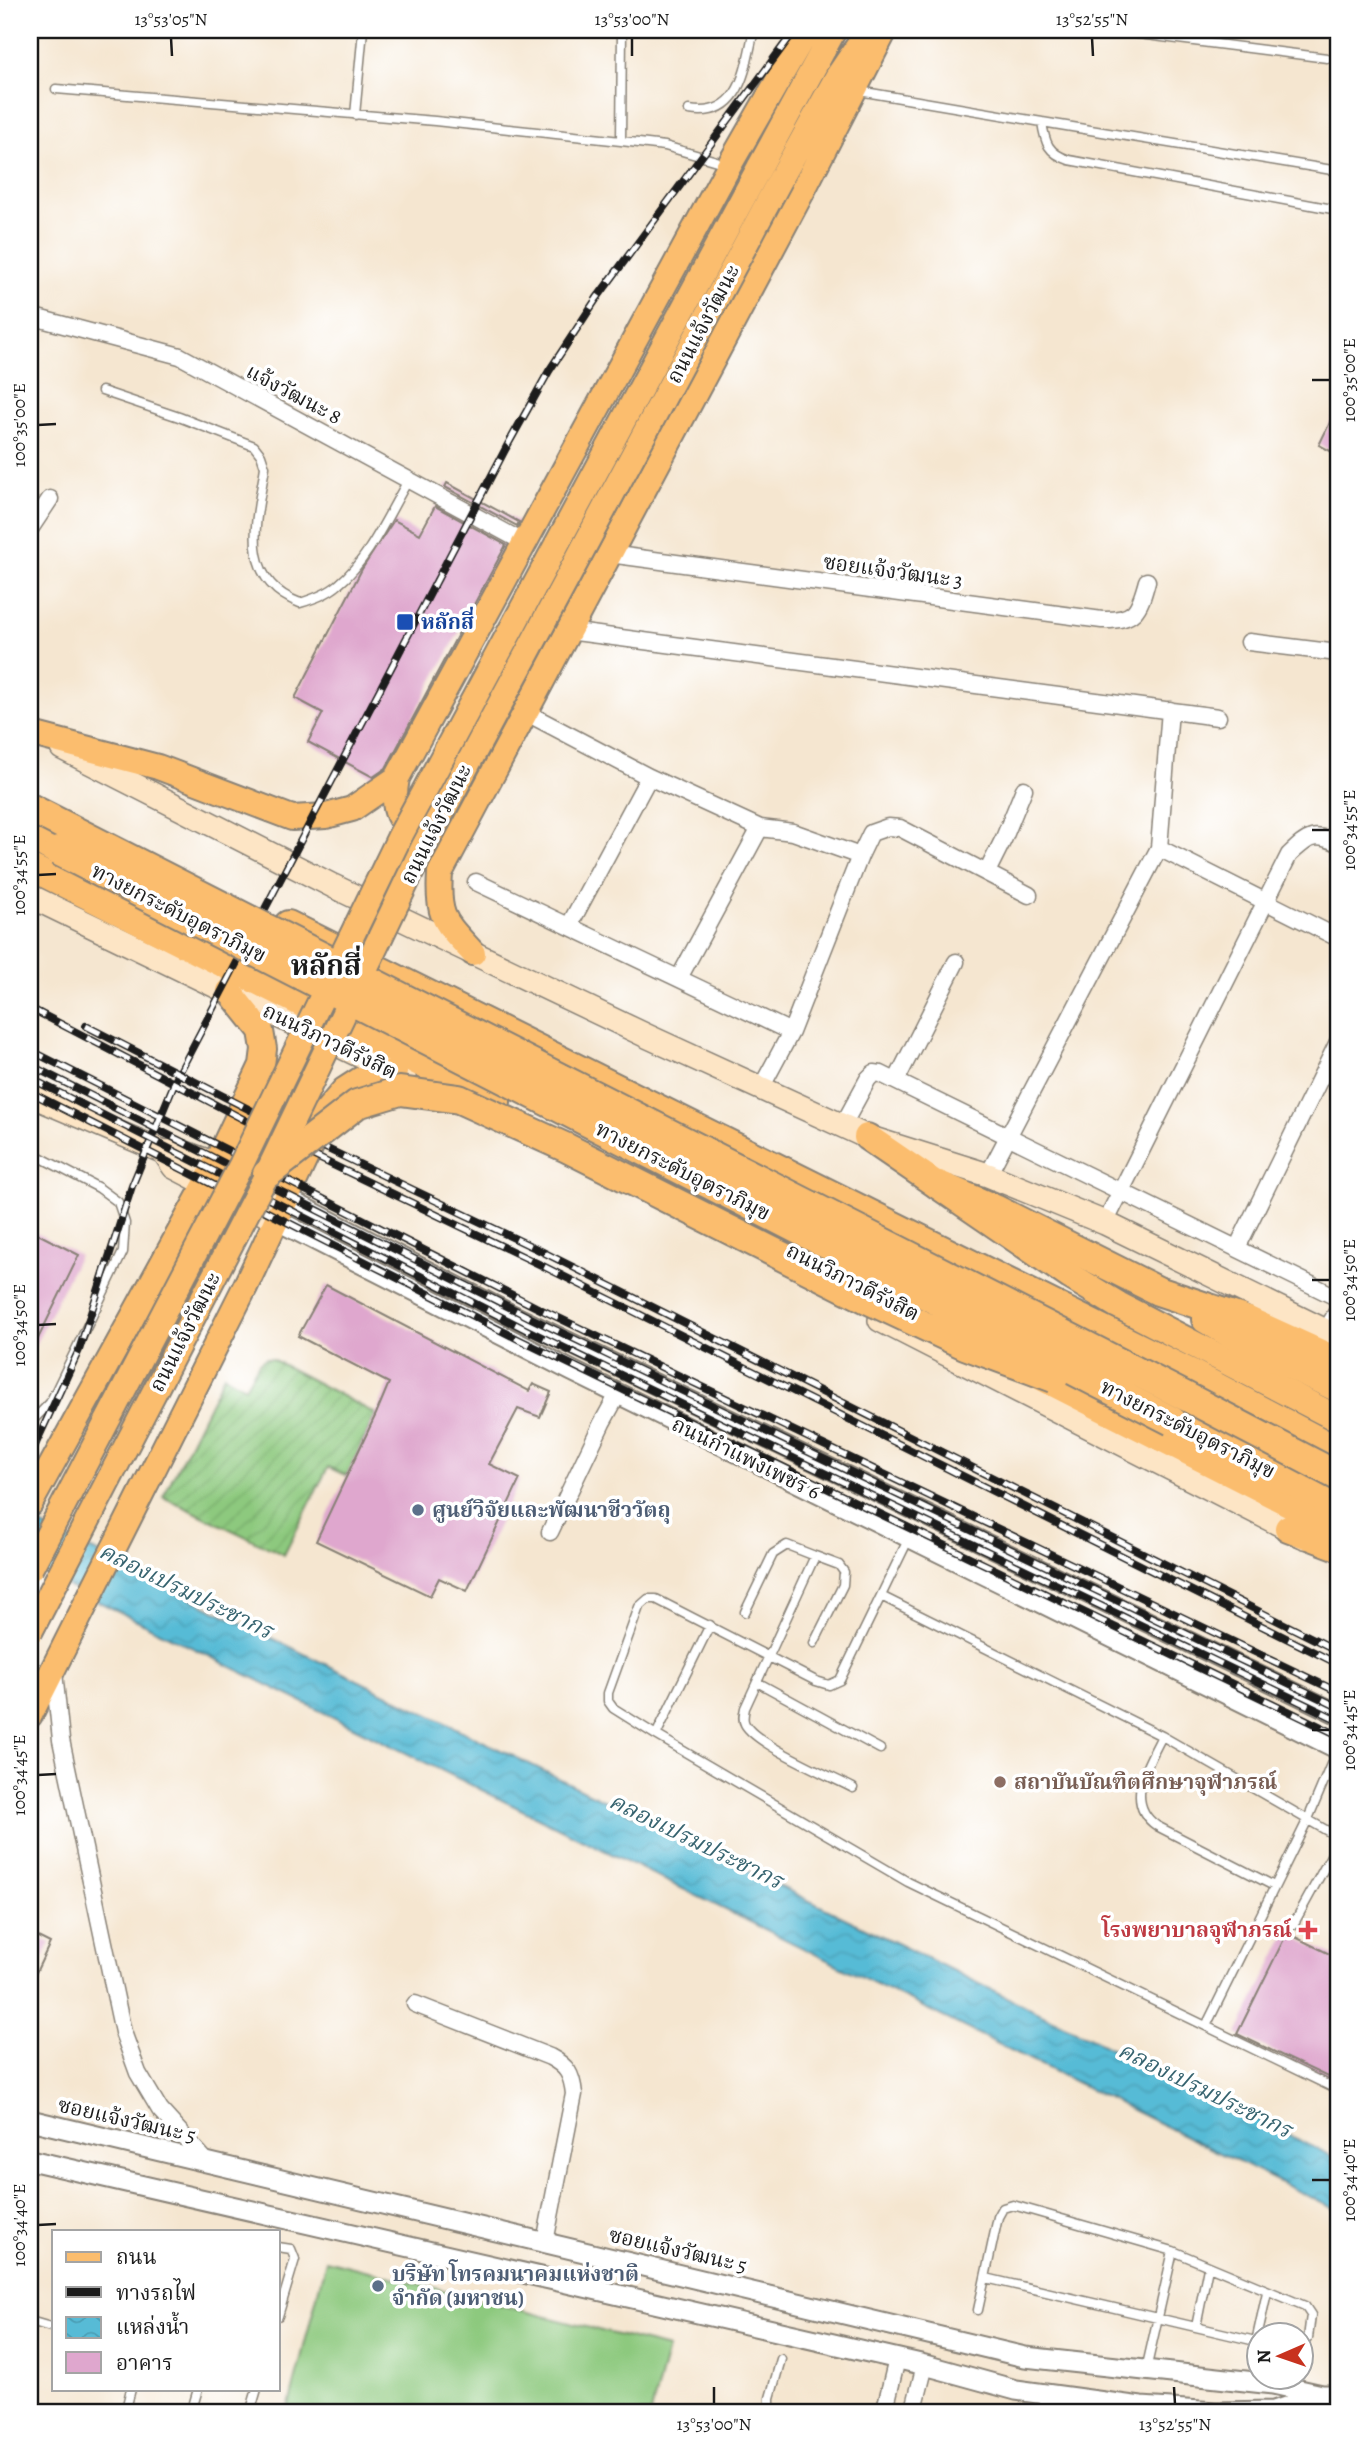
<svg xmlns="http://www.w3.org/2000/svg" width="1368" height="2443" font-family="Alegreya,'Noto Serif Thai',serif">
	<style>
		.garden { fill: url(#garden-furrows); stroke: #54724d; stroke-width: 2 }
		.pitch { fill: #8dc97e; stroke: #54724d; stroke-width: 2 }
		.water { fill: url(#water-waves); stroke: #3a6c79; stroke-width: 2 }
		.building { fill: #dfa7ce }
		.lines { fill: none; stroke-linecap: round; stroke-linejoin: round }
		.service-casing { stroke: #888176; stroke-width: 11 }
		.minor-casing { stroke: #888176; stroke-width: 19 }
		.tertiary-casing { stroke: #888176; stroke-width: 23 }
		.secondary-casing { stroke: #888176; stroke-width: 26 }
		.primary-casing { stroke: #888176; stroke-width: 28 }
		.trunk-casing { stroke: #888176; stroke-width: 30 }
		.motorway-casing { stroke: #888176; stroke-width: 32 }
		.service { stroke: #fff; stroke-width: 8 }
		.minor { stroke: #fff; stroke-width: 16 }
		.tertiary { stroke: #fff; stroke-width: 19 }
		.secondary { stroke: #fde5c5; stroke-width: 23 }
		.primary { stroke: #fbbd6e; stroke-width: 24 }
		.trunk { stroke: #fbbd6e; stroke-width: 26 }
		.motorway { stroke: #fbbd6e; stroke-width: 28 }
		.rail-casing { stroke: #1c1c1c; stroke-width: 8 }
		.rail { stroke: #fff; stroke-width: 5; stroke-dasharray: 16; stroke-linecap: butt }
		.primary-bridge-casing { stroke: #888176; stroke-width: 28; stroke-linecap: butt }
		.motorway-bridge-casing { stroke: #888176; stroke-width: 32; stroke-linecap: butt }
		.primary-bridge { stroke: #fbbd6e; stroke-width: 24 }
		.motorway-bridge { stroke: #fbbd6e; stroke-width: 28 }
		.ticks { fill: none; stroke: #1c1c1c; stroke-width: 2.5 }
		.transit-dot { fill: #1a4fb4; stroke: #fff; stroke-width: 2.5 }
		.service-dot { fill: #5c6f8a; stroke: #fff; stroke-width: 2.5 }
		.education-dot { fill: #8d6e63; stroke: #fff; stroke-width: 2.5 }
		.health-dot { fill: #e0444e; stroke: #fff; stroke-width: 2.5 }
		.labels { text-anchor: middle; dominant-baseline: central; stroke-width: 7; stroke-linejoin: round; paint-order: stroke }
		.street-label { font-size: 21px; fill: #1c1c1c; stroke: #fff }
		.transit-label { font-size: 21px; font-weight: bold; fill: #164399; stroke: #fff; text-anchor: start }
		.service-label { font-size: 21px; font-weight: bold; fill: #4e5e75; stroke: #fff; text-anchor: start }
		.education-label { font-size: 21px; font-weight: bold; fill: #785e54; stroke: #fff; text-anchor: start }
		.health-label { font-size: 21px; font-weight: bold; fill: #be3a42; stroke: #fff; text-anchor: end }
		.water-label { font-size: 23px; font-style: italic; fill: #376470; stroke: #fff }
		.district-label { font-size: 28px; font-weight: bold; fill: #1c1c1c; stroke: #fff }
		.neatline { fill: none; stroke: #1c1c1c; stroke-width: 2.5 }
		.ticks-label { font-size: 18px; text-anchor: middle; fill: #1c1c1c }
	</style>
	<defs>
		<pattern id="garden-furrows" width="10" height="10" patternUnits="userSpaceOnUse" patternTransform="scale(1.75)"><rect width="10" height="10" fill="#8dc97e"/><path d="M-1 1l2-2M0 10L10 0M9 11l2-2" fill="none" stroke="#79ac6c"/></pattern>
		<pattern id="water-waves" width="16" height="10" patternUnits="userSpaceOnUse" patternTransform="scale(1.75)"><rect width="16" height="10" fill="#57bbd6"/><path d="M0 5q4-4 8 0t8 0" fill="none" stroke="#4ba0b7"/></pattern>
	</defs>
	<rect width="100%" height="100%" fill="#fff"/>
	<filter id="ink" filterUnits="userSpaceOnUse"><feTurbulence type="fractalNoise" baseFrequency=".0143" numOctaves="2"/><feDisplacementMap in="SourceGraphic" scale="14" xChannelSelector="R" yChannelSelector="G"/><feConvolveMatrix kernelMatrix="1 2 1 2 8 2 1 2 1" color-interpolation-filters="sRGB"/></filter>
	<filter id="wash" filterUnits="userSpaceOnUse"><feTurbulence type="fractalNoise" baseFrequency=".00686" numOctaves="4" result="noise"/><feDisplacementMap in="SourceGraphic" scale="28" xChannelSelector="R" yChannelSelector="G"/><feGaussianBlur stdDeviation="1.57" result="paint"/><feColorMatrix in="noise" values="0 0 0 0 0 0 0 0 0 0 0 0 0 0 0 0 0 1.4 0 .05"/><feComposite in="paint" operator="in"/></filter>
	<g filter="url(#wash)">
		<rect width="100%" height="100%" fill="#f5e6d0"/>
		<!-- garden -->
		<path class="garden" d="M266,1358L272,1359L376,1414L347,1476L328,1467L284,1555L163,1497L224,1375L245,1387L259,1363Z"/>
		<!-- pitch -->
		<path class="pitch" d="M326,2260L668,2348L651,2413H287Z"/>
		<!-- water -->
		<path class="water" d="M30,1520L1338,2159V2211L30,1568Z"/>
		<g id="blocks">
			<!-- building -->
			<path class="building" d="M1338,406V455L1319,445Z
				M447,483L519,522L517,526L445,487Z
				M435,506L506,545L386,768L373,777L308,742L323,713L295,698L362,569L394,520L420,534Z
				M30,1230L79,1255L30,1355Z
				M326,1285L529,1391L533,1384L551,1392L540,1417L518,1409L489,1464L520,1479L467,1591L439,1578L430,1596L316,1541L376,1414L389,1383L298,1336Z
				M30,1933L50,1943L30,1985Z
				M1287,1933L1338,1958V2082L1237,2034Z"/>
		</g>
	</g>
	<g filter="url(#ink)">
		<use href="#blocks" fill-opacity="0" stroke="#888176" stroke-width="2"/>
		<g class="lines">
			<!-- service casing -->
			<g class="service-casing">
				<path id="service" d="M1107,30L1327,58
					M56,89L435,121L621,141L665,146L727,164
					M859,91L1042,122C1045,143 1048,153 1069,160L1338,210
					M689,110C742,119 745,68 754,30
					M355,115L363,30
					M1042,122L1338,171
					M621,141L622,30
					M102,391L179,417L254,446L261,455L265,467C257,519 237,579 300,603C313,599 328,594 339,584C370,558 388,514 409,479
					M30,1152L99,1188L118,1202L125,1223L123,1252L50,1403L33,1420H30
					M909,1538L840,1680L829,1685L816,1681L656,1599H648L639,1607L608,1693V1701L613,1708L656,1735L908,1882L1338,2090
					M881,1596L1162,1736L1338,1837
					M745,1612L773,1554L787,1545L815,1556
					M814,1643L843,1585L844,1572L839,1565L815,1556L745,1708C744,1714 742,1719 745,1724C755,1744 830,1776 853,1788
					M757,1682L880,1749
					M656,1735L710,1625
					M1162,1736C1148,1764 1123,1803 1157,1826L1274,1886
					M1293,1925L1338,1843
					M1206,2026L1308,1819L1337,1750
					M30,2141L34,2123
					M278,2247L291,2249L295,2259L278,2316
					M986,2278L1260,2342
					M978,2310L998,2217L1003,2208L1013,2205L1173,2251L1305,2306L1311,2315L1308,2338L1302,2344
					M30,2321L54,2328
					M1196,2327L1208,2267
					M1256,2342L1267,2292
					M1146,2370L1173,2251
					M125,2413L131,2389
					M191,2413L198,2389
					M250,2413L257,2389
					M770,2413V2398L781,2359"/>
			</g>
			<!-- minor casing -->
			<g class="minor-casing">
				<path id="minor" d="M30,316L180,356L525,543
					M30,529L50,499
					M609,554L1102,620C1135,621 1139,611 1147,581
					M568,631L1218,717
					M1249,642L1338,653
					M525,712L649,777L760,828
					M1159,848L1338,938
					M987,872L1004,838L1024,789
					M476,882L791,1032
					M569,926L649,777
					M679,978L760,828L793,832L860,856
					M896,1081L956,962
					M761,1088L791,1032L860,856L871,833L888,827L900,828L1029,895
					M843,1125L868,1079L874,1073L881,1074L1338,1298
					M988,1175L1159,848L1170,710
					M1105,1223L1289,855C1308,837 1313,832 1338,843
					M1237,1248L1338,1042
					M1326,1331L1338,1310
					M550,1532L602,1423L618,1394
					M54,1672L61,1740L123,2032L138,2073L160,2110L207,2162
					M415,2004L550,2057C567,2066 572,2074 574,2094L545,2242
					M884,2413L897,2359
					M913,2413L925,2365
					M1327,2413L1333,2395"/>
			</g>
			<!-- tertiary casing -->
			<g class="tertiary-casing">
				<path id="tertiary" d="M287,1199L508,1313L1338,1714
					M276,1220L572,1371L1338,1749
					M30,2120L1025,2357L1273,2384L1322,2395H1338
					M30,2160L925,2365L1016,2390L1141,2407L1216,2412L1274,2411L1321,2395"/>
			</g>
			<!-- secondary casing -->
			<g class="secondary-casing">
				<path id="secondary" d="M62,748L333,886L649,1037L867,1137L988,1175L1105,1223L1338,1337
					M30,896L404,1077
					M30,1095L164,1152L180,1151L215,1164L287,1199
					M164,1152L174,1167L276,1220
					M880,1320L1305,1537"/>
			</g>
			<!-- primary casing -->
			<g class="primary-casing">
				<path id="primary" d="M759,168L834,30
					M780,180L837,77L869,30
					M36,735L158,767L292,818L326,816L352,809L397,778L730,164L807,30
					M397,778C392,804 394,822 420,835
					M473,953C444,921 437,918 440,873L802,192L885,30
					M30,1504L206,1184L262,1065L264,1049L261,1031L229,991
					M30,1715L245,1287L313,1142L322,1116L344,1090L361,1079L395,1072"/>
			</g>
			<!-- trunk casing -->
			<g class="trunk-casing">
				<path id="trunk" d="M30,867L497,1102
					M288,924L1194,1374L1338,1450
					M867,1137L1070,1276L1118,1305L1338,1419
					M1031,1372L1338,1528
					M1288,1528L1338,1547"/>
			</g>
			<!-- motorway casing -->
			<g class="motorway-casing">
				<path id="motorway" d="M30,835L58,851
					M939,1185L995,1209L1158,1291L1248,1321L1338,1362
					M1206,1319L1248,1344L1338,1388
					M1172,1421L1338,1505"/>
			</g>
			<!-- service -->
			<use href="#service" class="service"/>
			<!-- minor -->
			<use href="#minor" class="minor"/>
			<!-- tertiary -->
			<use href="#tertiary" class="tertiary"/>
			<!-- secondary -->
			<use href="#secondary" class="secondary"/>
			<!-- primary -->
			<use href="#primary" class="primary"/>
			<!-- trunk -->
			<use href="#trunk" class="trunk"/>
			<!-- motorway -->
			<use href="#motorway" class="motorway"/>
			<!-- rail casing -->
			<g class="rail-casing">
				<path id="rail" d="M30,1008L308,1153L545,1267L1338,1664
					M86,1026L313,1142L537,1249L1338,1651
					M30,1050L536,1307L1338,1692
					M30,1065L531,1318L1338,1707
					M30,1078L525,1329L1338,1720
					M30,1092L520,1340L1338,1735
					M30,1456L79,1350L132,1186L176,1079L506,448L549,371L597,298L795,30"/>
			</g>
			<!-- rail -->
			<use href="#rail" class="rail"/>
			<!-- primary-bridge casing -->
			<g class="primary-bridge-casing">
				<path id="primary-bridge" d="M30,1569L241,1165L399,838L759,168
					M30,1632L267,1174L423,848L780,180"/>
			</g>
			<!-- motorway-bridge casing -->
			<g class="motorway-bridge-casing">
				<path id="motorway-bridge" d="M30,808L1185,1396L1338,1476
					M58,851L1172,1421
					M267,1174L357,1104L400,1091L459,1099L567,1148L867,1299L965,1345L1054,1378"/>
			</g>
			<!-- primary-bridge -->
			<use href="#primary-bridge" class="primary-bridge"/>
			<!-- motorway-bridge -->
			<use href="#motorway-bridge" class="motorway-bridge"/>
		</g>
	</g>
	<!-- ticks -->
	<path class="ticks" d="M171,38L172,56M632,38V56M1092,38L1093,56M1312,380H1330M38,425L56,424M1312,830H1330M38,875L56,874M1312,1280H1330M38,1325L56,1324M1312,1730H1330M38,1775L56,1774M1312,2180H1330M38,2225L56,2224M714,2387V2404M1174,2387L1175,2404"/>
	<!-- markers -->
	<rect class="transit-dot" x="396" y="613" width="18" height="18" rx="3.5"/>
	<g class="service-dot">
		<circle cx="418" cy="1510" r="7"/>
		<circle cx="378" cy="2286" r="7"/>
	</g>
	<circle class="education-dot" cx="1000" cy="1782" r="7"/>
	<path class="health-dot" d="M1304.5 1919.5h7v7h7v7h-7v7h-7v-7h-7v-7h7z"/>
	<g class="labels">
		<!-- street labels -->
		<g class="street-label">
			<text transform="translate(703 324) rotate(-62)">ถนนแจ้งวัฒนะ</text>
			<text transform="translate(294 394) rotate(28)">แจ้งวัฒนะ 8</text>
			<text transform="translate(893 571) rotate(8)">ซอยแจ้งวัฒนะ 3</text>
			<text transform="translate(436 824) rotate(-63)">ถนนแจ้งวัฒนะ</text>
			<text transform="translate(179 913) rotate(27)">ทางยกระดับอุตราภิมุข</text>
			<text transform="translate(330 1041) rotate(26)">ถนนวิภาวดีรังสิต</text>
			<text transform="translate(683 1171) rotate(27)">ทางยกระดับอุตราภิมุข</text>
			<text transform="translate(853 1282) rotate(27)">ถนนวิภาวดีรังสิต</text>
			<text transform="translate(185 1332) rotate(-63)">ถนนแจ้งวัฒนะ</text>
			<text transform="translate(1188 1429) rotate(27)">ทางยกระดับอุตราภิมุข</text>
			<text transform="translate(746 1458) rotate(26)">ถนนกำแพงเพชร 6</text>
			<text transform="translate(127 2120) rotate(13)">ซอยแจ้งวัฒนะ 5</text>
			<text transform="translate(678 2250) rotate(13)">ซอยแจ้งวัฒนะ 5</text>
		</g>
		<!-- transit labels -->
		<g class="transit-label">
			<text x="421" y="622">หลักสี่</text>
		</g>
		<!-- service labels -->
		<g class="service-label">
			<text x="432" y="1510">ศูนย์วิจัยและพัฒนาชีววัตถุ</text>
			<text x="392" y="2274">บริษัท โทรคมนาคมแห่งชาติ<tspan x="392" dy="24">จำกัด (มหาชน)</tspan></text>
		</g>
		<!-- education labels -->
		<g class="education-label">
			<text x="1014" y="1782">สถาบันบัณฑิตศึกษาจุฬาภรณ์</text>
		</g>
		<!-- health labels -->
		<g class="health-label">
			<text x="1292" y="1930">โรงพยาบาลจุฬาภรณ์</text>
		</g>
		<!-- water labels -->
		<g class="water-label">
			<text transform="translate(186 1591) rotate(26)">คลองเปรมประชากร</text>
			<text transform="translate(696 1841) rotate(26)">คลองเปรมประชากร</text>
			<text transform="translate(1205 2090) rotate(26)">คลองเปรมประชากร</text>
		</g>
		<!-- district labels -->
		<g class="district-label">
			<text x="326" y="966">หลักสี่</text>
		</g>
	</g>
	<!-- margin -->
	<rect width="1368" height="2443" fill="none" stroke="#fff" stroke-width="77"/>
	<!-- legend -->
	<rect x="52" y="2230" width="228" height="161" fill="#ffffff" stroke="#a4a4a4" stroke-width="2"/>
	<rect x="66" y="2252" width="35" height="10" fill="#fbbd6e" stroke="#a4a4a4" stroke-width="2"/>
	<text x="116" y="2264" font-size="21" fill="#1c1c1c">ถนน</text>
	<rect x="66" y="2287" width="35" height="10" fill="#1c1c1c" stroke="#a4a4a4" stroke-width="2"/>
	<text x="116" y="2300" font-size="21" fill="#1c1c1c">ทางรถไฟ</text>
	<rect x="66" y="2317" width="35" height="21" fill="url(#water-waves)" stroke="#a4a4a4" stroke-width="2"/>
	<text x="116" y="2334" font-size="21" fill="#1c1c1c">แหล่งน้ำ</text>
	<rect x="66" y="2352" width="35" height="21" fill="#dfa7ce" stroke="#a4a4a4" stroke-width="2"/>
	<text x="116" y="2370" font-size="21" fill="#1c1c1c">อาคาร</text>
	<!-- north arrow -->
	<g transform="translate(1280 2356) rotate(268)"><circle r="33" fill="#ffffff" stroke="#a4a4a4" stroke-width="2"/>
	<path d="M0-5L12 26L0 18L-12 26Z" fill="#c8321e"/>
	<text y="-10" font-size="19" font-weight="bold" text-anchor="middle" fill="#1c1c1c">N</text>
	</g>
	<rect x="38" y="38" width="1292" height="2366" class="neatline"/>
	<g class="ticks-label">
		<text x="171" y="25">13°53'05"N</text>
		<text x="632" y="25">13°53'00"N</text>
		<text x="1092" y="25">13°52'55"N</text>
		<text transform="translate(1349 380) rotate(-90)" y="6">100°35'00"E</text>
		<text transform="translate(19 425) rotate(-90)" y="6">100°35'00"E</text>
		<text transform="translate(1349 830) rotate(-90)" y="6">100°34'55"E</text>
		<text transform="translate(19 875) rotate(-90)" y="6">100°34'55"E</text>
		<text transform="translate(1349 1280) rotate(-90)" y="6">100°34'50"E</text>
		<text transform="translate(19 1325) rotate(-90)" y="6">100°34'50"E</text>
		<text transform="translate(1349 1730) rotate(-90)" y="6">100°34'45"E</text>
		<text transform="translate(19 1775) rotate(-90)" y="6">100°34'45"E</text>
		<text transform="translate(1349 2180) rotate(-90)" y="6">100°34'40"E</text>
		<text transform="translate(19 2225) rotate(-90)" y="6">100°34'40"E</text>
		<text x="714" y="2430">13°53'00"N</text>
		<text x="1175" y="2430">13°52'55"N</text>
	</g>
</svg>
